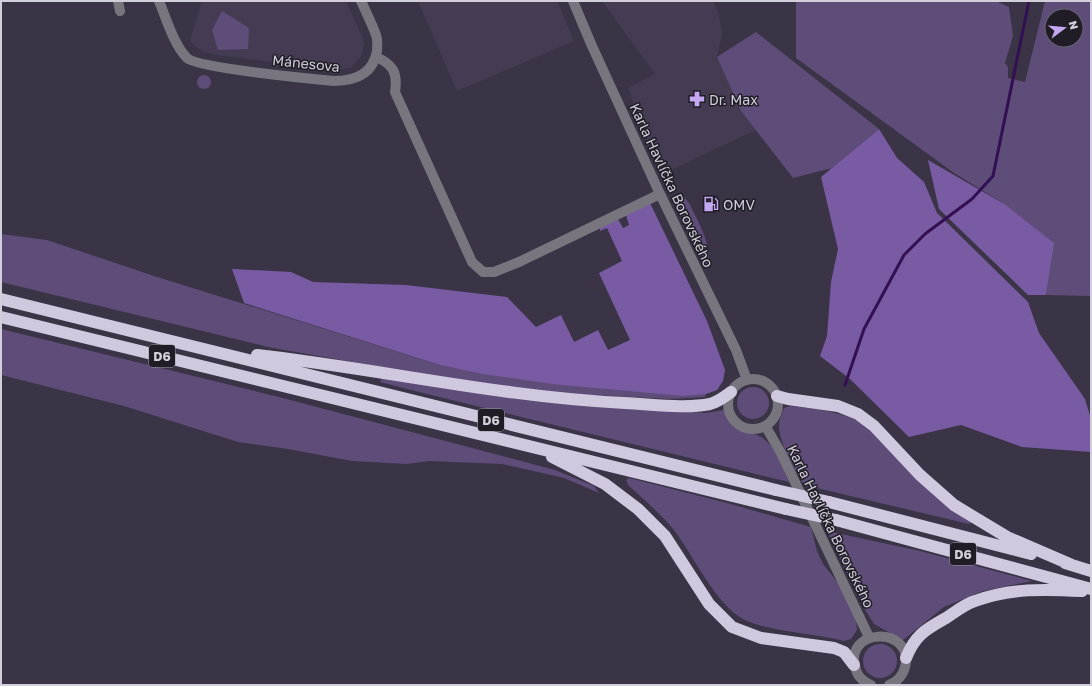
<svg xmlns="http://www.w3.org/2000/svg" width="1092" height="686" font-family="'Golos Text',sans-serif">
	<style>
		.built { fill: #453c53 }
		.green { fill: #5e4c79; fill-rule: evenodd }
		.forest { fill: #795ba3 }
		.lines { fill: none; stroke-linecap: round; stroke-linejoin: round }
		.stream { stroke: #321053; stroke-width: 3 }
		.minor { stroke: #78757e; stroke-width: 10 }
		.highway { stroke: #d0c8de; stroke-width: 12 }
		.highway-bridge { stroke: #d0c8de; stroke-width: 12 }
		.labels { text-anchor: middle; dominant-baseline: central; stroke-width: 3; stroke-linejoin: round; paint-order: stroke }
		.shield { fill: #201d26; stroke: #9d9aa4; stroke-width: 1 }
		.shield-label { font-size: 13px; font-weight: bold; fill: #d3cfda }
		.street-label { font-size: 14px; fill: #d3cfda; stroke: #201d26 }
		.poi-label { font-size: 14px; fill: #d3cfda; stroke: #201d26; text-anchor: start }
	</style>
	<rect width="100%" height="100%" fill="#3b3446"/>
	<!-- built -->
	<path class="built" d="M202,1H346L362,36L364,43L362,55L351,68L336,69L329,65H324L321,68L217,55L204,52L195,46L190,40Z
		M418,1H557L574,41L457,91Z
		M602,1H713L719,15L722,34L717,57L741,111L756,130L673,169L658,163L641,124L628,88L655,74Z"/>
	<!-- green -->
	<path class="green" d="M796,1H996L1009,7L1013,36L1005,63L1008,67V78L1025,82L1045,1H1091V296L1046,295L1053,243L1006,205L954,173L796,58ZM1052,16H1076V40H1052Z
		M222,11L249,28L248,49L218,50L212,30Z
		M756,32L879,129L832,168L793,178L741,111L717,57Z
		M197 82a7 7 0 1 1 14 0a7 7 0 1 1-14 0Z
		M678,195L685,198L689,203C696,218 715,249 707,266L674,198Z
		M1,234L47,240L154,276L440,365C528,383 617,391 706,394L705,397L670,399L552,393L471,383L268,347L1,282Z
		M1,329L279,397L555,470L594,486L599,493L564,478L502,464L429,461L407,464L352,461L288,449L238,442L124,406L1,375Z
		M382,378L603,405L706,413L724,410C731,437 749,427 764,439C777,449 782,467 789,482L419,392L380,382Z
		M737 403a16 16 0 1 1 32 0a16 16 0 1 1-32 0Z
		M790,406C817,409 842,411 866,425L972,521L969,524L804,485C796,470 779,444 779,426C779,420 782,413 784,408Z
		M629,478L727,503L811,527L817,551L823,564L839,584L856,620L857,630L851,639L844,641C814,633 768,632 743,619C716,605 693,555 674,530C660,513 644,500 628,485L626,480Z
		M827,531L920,551L1032,581L983,591L944,607L903,640L874,624L863,606Z
		M863 661a17 17 0 1 1 34 0a17 17 0 1 1-34 0Z"/>
	<!-- forest -->
	<path class="forest" d="M879,129L897,158L924,182L937,213L1028,302L1039,333L1085,399L1091,419V452L1022,447L961,425L909,437L850,379L820,356L827,336L831,282L838,249L821,177Z
		M928,160L1006,205L1054,243L1046,295H1028L939,209Z
		M650,203L707,321L725,370L723,381L717,390L706,394L683,396L552,384L483,374L440,365L244,303L232,269L291,272L313,282L406,285L507,297L536,327L561,315L574,342L598,330L608,350L630,340L599,273L622,261L607,228L600,231V228L618,219L623,228L629,225L626,215Z"/>
	<g class="lines">
		<!-- stream -->
		<path class="stream" d="M845,385L864,329L904,255L925,234L972,199L993,176L1029,1"/>
		<!-- minor -->
		<path class="minor" d="M118,1L120,11
			M159,1C166,18 174,45 187,58C197,68 313,79 334,81C355,81 373,74 377,51C377,46 378,40 376,35C372,24 366,12 361,1
			M573,1L592,46L660,194L736,350L747,380
			M376,57C393,64 398,73 395,92L472,262L483,272H494L519,262L660,194
			M728 404a25 25 0 1 1 50 0a25 25 0 1 1-50 0Z
			M766,427L781,453L869,637
			M871,685C864,682 858,677 856,670C841,627 915,625 905,667C903,675 897,682 889,685"/>
		<!-- highway -->
		<path class="highway" d="M1,299L776,490
			M1,317L786,509
			M257,355C380,369 501,397 625,403C651,404 685,409 710,404C718,402 724,397 731,392
			M777,396L788,399L838,406L858,414L874,426L920,475L954,505L1007,537L1072,565
			M552,457L605,484L638,509L665,536L709,604L732,627L761,638L834,648L844,652L854,665
			M829,502L1031,554
			M836,520L1091,589
			M1065,563L1091,571
			M906,658C915,635 925,630 946,618C955,612 965,604 975,601C1010,588 1045,589 1082,591"/>
		<!-- highway-bridge -->
		<path class="highway-bridge" d="M776,490L829,502
			M786,509L836,520"/>
	</g>
	<!-- icons -->
	<defs>
		<g id="pharmacy-bare" transform="scale(1.2)"><path d="M-2-6h4v4h4v4h-4v4h-4v-4h-4v-4h4Z" fill="#c4a7f1" stroke="#201d26" stroke-width="2.5" paint-order="stroke"/></g>
		<g id="fuel-bare" transform="scale(1.2)"><path d="M-5.5-6h7V0h2V4h1.3V-2.5L3-4.5l.8-.8L6-3V5H2.5V1h-1V6h-7ZM-4.2-4.7v3.2H.2V-4.7Z" fill="#c4a7f1" stroke="#201d26" stroke-width="2.5" paint-order="stroke"/></g>
	</defs>
	<g fill-rule="evenodd">
		<use href="#pharmacy-bare" x="697" y="99"/>
		<use href="#fuel-bare" x="711" y="204"/>
	</g>
	<g class="labels">
		<!-- shield labels -->
		<g class="shield">
			<rect x="149" y="345" width="26" height="22" rx="3"/>
			<rect x="478" y="409" width="26" height="22" rx="3"/>
			<rect x="950" y="543" width="26" height="22" rx="3"/>
		</g>
		<g class="shield-label">
			<text x="162" y="356">D6</text>
			<text x="491" y="420">D6</text>
			<text x="963" y="554">D6</text>
		</g>
		<!-- street labels -->
		<g class="street-label">
			<text transform="translate(306 63) rotate(6)">Mánesova</text>
			<text transform="translate(672 185) rotate(65)">Karla Havlíčka Borovského</text>
			<text transform="translate(831 526) rotate(64)">Karla Havlíčka Borovského</text>
		</g>
		<!-- poi labels -->
		<g class="poi-label">
			<text x="709" y="99">Dr. Max</text>
			<text x="723" y="204">OMV</text>
		</g>
	</g>
	<!-- border -->
	<rect width="1092" height="686" fill="none" stroke="#d3cfda" stroke-width="4"/>
	<!-- north arrow -->
	<g transform="translate(1064 28) rotate(74)"><circle r="19" fill="#201d26" stroke="#68646e"/>
	<path d="M0-3L7 15L0 10L-7 15Z" fill="#c4a7f1"/>
	<text y="-6" font-size="11" font-weight="bold" text-anchor="middle" fill="#d3cfda">N</text>
	</g>
</svg>
